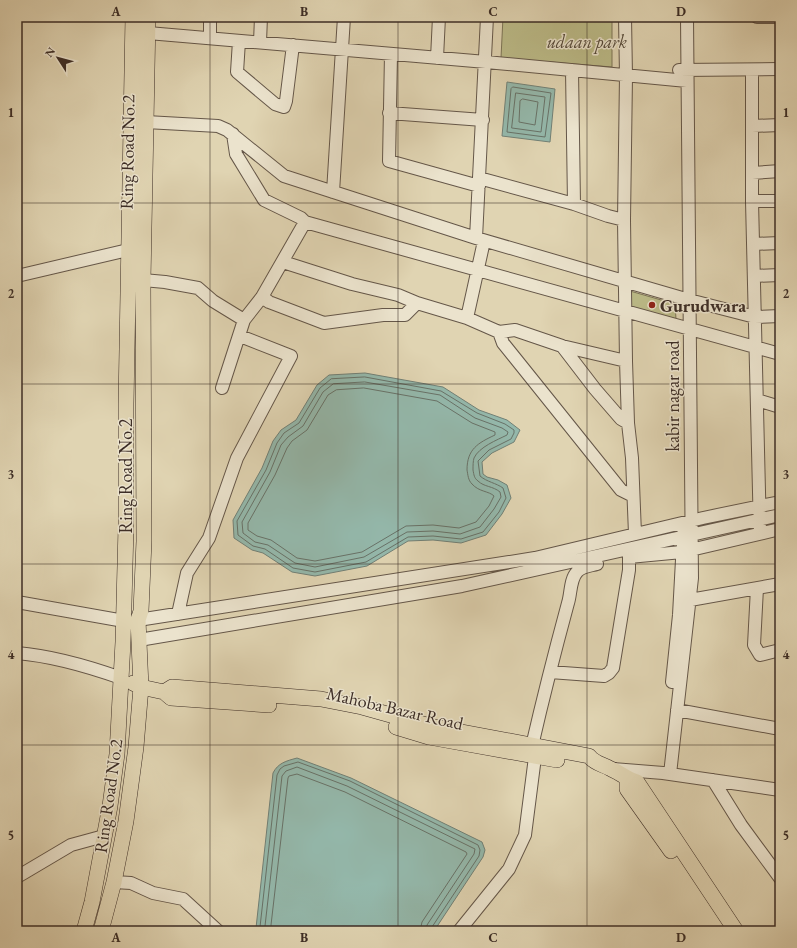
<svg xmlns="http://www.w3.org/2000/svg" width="797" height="948" font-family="'EB Garamond',serif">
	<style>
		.green { fill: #bbba87; stroke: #7c7456 }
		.water { fill: #94b8ab; stroke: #718076 }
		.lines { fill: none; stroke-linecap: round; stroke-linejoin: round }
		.shore { stroke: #687268; stroke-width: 1 }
		.minor-casing { stroke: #655749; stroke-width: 14 }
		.major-casing { stroke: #3c2d26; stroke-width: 16 }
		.minor { stroke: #ebe3cd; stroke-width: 12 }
		.major { stroke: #e0d4b2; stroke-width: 15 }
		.grid { fill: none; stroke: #3c2d26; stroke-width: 1; stroke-opacity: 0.55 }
		.poi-dot { fill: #8f2418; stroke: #ebe3cd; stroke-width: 1.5 }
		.labels { text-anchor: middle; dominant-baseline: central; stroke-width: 3; stroke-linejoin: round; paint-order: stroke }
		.park-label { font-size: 18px; font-style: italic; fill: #554939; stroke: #ebe3cd }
		.street-label { font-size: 18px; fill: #3c2d26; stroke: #ebe3cd }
		.poi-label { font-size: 18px; font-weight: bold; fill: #3c2d26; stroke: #ebe3cd; text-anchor: start }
		.neatline { fill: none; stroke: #3c2d26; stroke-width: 1.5 }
		.grid-label { font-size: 13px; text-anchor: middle; font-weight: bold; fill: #3c2d26 }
	</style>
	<rect width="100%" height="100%" fill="#e0d4b2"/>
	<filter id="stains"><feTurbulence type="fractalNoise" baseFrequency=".005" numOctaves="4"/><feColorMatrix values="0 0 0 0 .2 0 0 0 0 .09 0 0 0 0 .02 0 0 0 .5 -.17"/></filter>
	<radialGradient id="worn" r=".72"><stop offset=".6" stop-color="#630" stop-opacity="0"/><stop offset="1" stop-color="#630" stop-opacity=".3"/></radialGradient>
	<!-- green -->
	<path class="green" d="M503,17H612V67L501,58Z
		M630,291L675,304L676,319L629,308Z"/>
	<!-- water -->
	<path class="water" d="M507,82L555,89L550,142L502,136Z
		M365,373L443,387L479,410L507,420L520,430L514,442L492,453L482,462L483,474L487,477L498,480L507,485L511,498L502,514L486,535L461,543L433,540L408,541L367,566L315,576L292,572L263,553L252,550L234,538L233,520L262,468L273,441L281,430L296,420L317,385L329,375Z
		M297,758L351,778L482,842L485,850L483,857L434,931H258L256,928L273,773C278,763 286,761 297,758Z"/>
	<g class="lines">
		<!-- shore -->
		<path class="shore" d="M513,87L551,93L545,137L507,132L511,89Z
			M516,93L545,97L541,132L512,128Z
			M523,99L538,102L535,125L519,122L520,101Z
			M365,377L441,391L477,413L505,424L514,430V433L511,439L489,450L478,461L480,476C487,482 496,483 503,488L506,498L499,512L483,532L461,539L433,536L408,537L366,562L315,572L293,568L265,549L253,546L238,535L237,521L266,470L277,443L284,433L299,423L320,388L331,379Z
			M365,382L440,395L475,418L502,428L508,432L507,435C497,440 479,447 474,458C473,461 473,466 473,470C474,475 474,478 478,481C484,487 493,486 500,492L501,497L494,509L480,527L460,534L433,531L407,532L364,557L315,567L295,563L268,545L255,542L243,533L242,522L270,472L281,445L288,437L303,426L323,392L333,384Z
			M364,388L437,401L472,423L495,432V435C478,443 467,449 467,470C468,475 468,480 472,484C479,492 489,491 494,496L489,506L476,522L459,528L433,525L406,526L362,552L315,561L297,558L271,540L257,536L248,530V523L275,475L287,448L292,441L307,430L328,395L336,390Z
			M261,931L260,927L277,775L280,769L284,766L298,762L350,781L478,845L480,850L479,856L432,927L431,931
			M266,931L265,926L282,776L286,771L297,767L347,786L475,849L474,854L427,925L426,931
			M272,931L271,925L288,778L289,776L297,774L345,792L466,852L467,854L422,922L420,931"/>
		<!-- minor casing -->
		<g class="minor-casing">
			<path id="minor" d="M487,17L476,238L689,300L755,317L780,316
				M757,17H780
				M148,33L486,62L687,81
				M210,38V17
				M239,41L237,72L275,104L284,107L286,101L293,45
				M260,42L261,17
				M391,54L389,161L479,186
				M437,58L439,17
				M572,70L574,204
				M679,70L780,69
				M752,70V201L760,533
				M389,113L483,120
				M146,122L218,126L227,130L284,176L476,238
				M752,126L780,125
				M233,134L236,154L264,200L301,218L305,222L780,354
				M752,173L780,171
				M479,178L574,204L608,216L624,220L626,361L628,423L632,458L635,534
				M333,192L344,17
				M752,201H780
				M624,220L626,76L625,17
				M753,244L780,243
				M283,262L352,284L398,295L417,303L467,318L499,332L515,330L562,346L595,389L621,419L628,423
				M17,276L128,250
				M754,276L780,275
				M143,280L165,282L198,288L213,301L244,320
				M262,297L269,302L324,323L383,315H405L417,303
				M467,318L484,241
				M499,332L503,343L621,490L633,496
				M562,346L626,361
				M222,388L244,320L262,297L305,222
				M757,400L780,407
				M757,588L754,645L760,655L780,650
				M690,600L780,584
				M17,602L124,621
				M178,614L187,573L209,538L237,458L291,356L240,336
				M138,620L535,558L703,518L780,502
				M139,640L462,586L780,515
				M17,653C53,656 87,666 121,678
				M550,672L604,676L609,673L613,668L629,570V557L682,552L780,529
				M672,682L679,615L684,523
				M677,710L780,729
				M613,769L663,773L780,790
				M670,774L692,578L687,17
				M713,780L741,825L780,878
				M17,877L71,845L104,836
				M114,882L131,883L153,893L183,899L218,931
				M459,931L509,869L525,835L535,757L532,746C543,698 555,651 568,603C571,594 570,579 577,572C582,566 590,566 597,564"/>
		</g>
		<!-- major casing -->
		<g class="major-casing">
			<path id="major" d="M133,683L141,687L164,692L171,698L269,705
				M164,692L172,687L321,699L362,707L430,726L589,756C595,764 603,764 611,769C621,773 626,779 637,782L736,931
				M396,727L429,737L557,760
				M627,779V789L671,851
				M84,931L92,902L110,806L117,754L123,642L126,527V404L133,17
				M101,931L114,882L126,821L136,747L141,687L138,620L141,611L144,541L143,280L148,17"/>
		</g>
		<!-- minor -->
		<use href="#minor" class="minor"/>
		<!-- major -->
		<use href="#major" class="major"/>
	</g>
	<!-- grid -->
	<path class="grid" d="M210,17V931M398,17V931M587,17V931M17,203H780M17,384H780M17,564H780M17,745H780"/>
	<!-- markers -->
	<circle class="poi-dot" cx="652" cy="305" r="4"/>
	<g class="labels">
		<!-- park labels -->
		<g class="park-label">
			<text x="587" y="41">udaan park</text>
		</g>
		<!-- street labels -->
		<g class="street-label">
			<text transform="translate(127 152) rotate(-89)">Ring Road No.2</text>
			<text transform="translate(672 396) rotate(-90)">kabir nagar road</text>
			<text transform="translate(125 476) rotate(-90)">Ring Road No.2</text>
			<text transform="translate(395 708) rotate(13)">Mahoba Bazar Road</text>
			<text transform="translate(108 796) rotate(-82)">Ring Road No.2</text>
		</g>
		<!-- poi labels -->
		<g class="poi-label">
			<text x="660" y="305">Gurudwara</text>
		</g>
	</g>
	<!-- margin -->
	<rect width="797" height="948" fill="none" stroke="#e0d4b2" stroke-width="44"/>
	<!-- north arrow -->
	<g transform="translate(58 58) rotate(306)" stroke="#ebe3cd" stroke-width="3" paint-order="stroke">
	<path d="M0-3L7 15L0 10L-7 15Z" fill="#3c2d26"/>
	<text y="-6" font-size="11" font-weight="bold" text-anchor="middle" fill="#3c2d26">N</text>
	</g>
	<rect x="22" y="22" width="753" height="904" class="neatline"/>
	<g class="grid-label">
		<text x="116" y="16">A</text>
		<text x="304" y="16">B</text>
		<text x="493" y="16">C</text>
		<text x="681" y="16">D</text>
		<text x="11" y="117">1</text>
		<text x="786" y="117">1</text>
		<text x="11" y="298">2</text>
		<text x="786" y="298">2</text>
		<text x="11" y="479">3</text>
		<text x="786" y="479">3</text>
		<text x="11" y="659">4</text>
		<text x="786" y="659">4</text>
		<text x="11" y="840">5</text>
		<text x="786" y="840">5</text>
		<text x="116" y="942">A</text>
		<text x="304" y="942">B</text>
		<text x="493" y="942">C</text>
		<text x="681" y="942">D</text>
	</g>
	<rect width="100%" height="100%" filter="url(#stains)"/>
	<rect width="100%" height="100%" fill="url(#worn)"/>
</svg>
